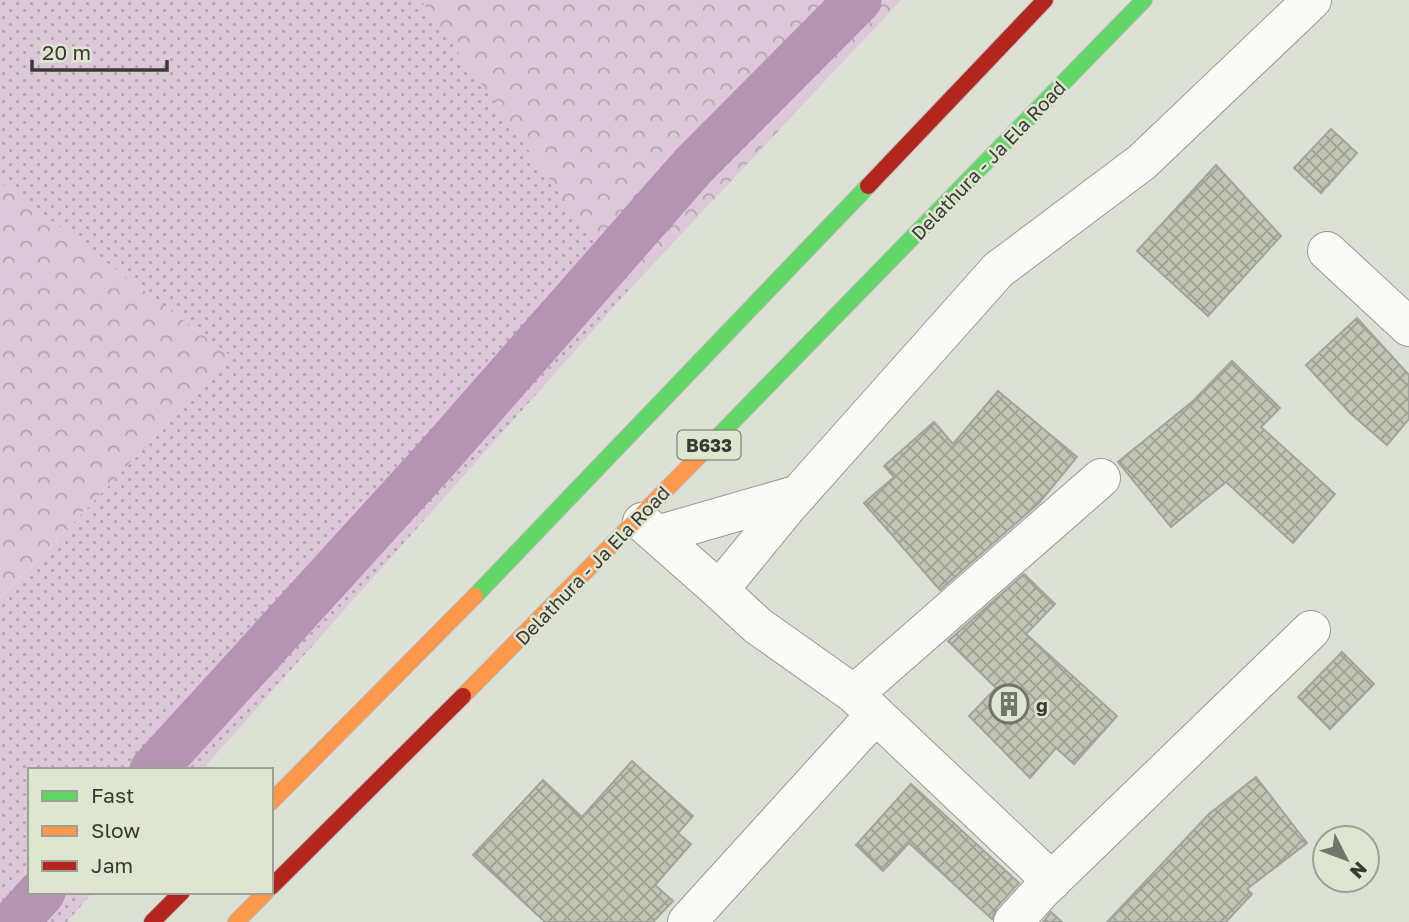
<svg xmlns="http://www.w3.org/2000/svg" width="1409" height="922" font-family="'Golos Text',sans-serif">
	<style>
		.grass { fill: url(#grass-dots) }
		.forest { fill: url(#forest-crowns) }
		.lines { fill: none; stroke-linecap: round; stroke-linejoin: round }
		.canal { stroke: #b493b3; stroke-width: 47 }
		.building { fill: url(#building-cross-hatch); stroke: #a0a49b; stroke-width: 2 }
		.street-casing { stroke: #989a92; stroke-width: 40 }
		.fast-casing { stroke: #bcbeb8; stroke-width: 18 }
		.slow-casing { stroke: #bcbeb8; stroke-width: 18 }
		.jam-casing { stroke: #bcbeb8; stroke-width: 18 }
		.street { stroke: #fafaf9; stroke-width: 38 }
		.fast { stroke: #63d668; stroke-width: 16 }
		.slow { stroke: #ff974d; stroke-width: 16 }
		.jam { stroke: #b3261e; stroke-width: 16 }
		.labels { text-anchor: middle; dominant-baseline: central; stroke-width: 5; stroke-linejoin: round; paint-order: stroke }
		.shield { fill: #dfe5d0; stroke: #6a6e61; stroke-width: 2 }
		.shield-label { font-size: 18px; font-weight: bold; fill: #383b32 }
		.street-label { font-size: 19px; fill: #383b32; stroke: #dfe5d0 }
		.poi-label { font-size: 19px; font-weight: bold; fill: #383b32; stroke: #dfe5d0; text-anchor: start }
	</style>
	<defs>
		<pattern id="grass-dots" width="8" height="8" patternUnits="userSpaceOnUse" patternTransform="scale(1.75)"><rect width="8" height="8" fill="#dcc8d9"/><path d="M2 2h.1M6 6h.1" fill="none" stroke="#b3a4b1" stroke-width="1.8" stroke-linecap="round"/></pattern>
		<pattern id="forest-crowns" width="20" height="18" patternUnits="userSpaceOnUse" patternTransform="scale(1.75)"><rect width="20" height="18" fill="#dcc8d9"/><path d="M2 6a3 3 0 1 1 6 0M12 15a3 3 0 1 1 6 0" fill="none" stroke="#b3a4b1"/></pattern>
		<pattern id="building-cross-hatch" width="8" height="8" patternUnits="userSpaceOnUse" patternTransform="scale(1.75)"><rect width="8" height="8" fill="#c1c5b3"/><path d="M0 0l8 8M0 8l8-8" fill="none" stroke="#9ea192"/></pattern>
	</defs>
	<rect width="100%" height="100%" fill="#dde0d5"/>
	<!-- grass -->
	<path class="grass" d="M0,0H421L629,290L202,770H30V892H93L67,922H0V599L232,357L0,182Z"/>
	<!-- forest -->
	<path class="forest" d="M421,0H901L629,290Z
		M0,182L232,357L0,598Z"/>
	<g class="lines">
		<!-- canal -->
		<path class="canal" d="M153,770L436,459L693,166L858,0
			M15,922L42,892"/>
	</g>
	<!-- building -->
	<path class="building" d="M1331,129L1357,153L1321,193L1294,168Z
		M1216,165L1281,236L1208,316L1137,251Z
		M1357,318L1409,375V419L1387,445L1350,413L1306,365Z
		M1232,361L1280,408L1261,427L1335,494L1293,543L1226,482L1171,527L1118,462L1193,401Z
		M998,391L1077,457L1039,503L940,590L864,503L894,477L884,466L934,422L953,444Z
		M1024,574L1055,604L1026,634L1117,716L1074,764L1056,748L1030,778L969,716L996,688L948,641Z
		M1342,652L1374,684L1330,729L1298,697Z
		M632,761L693,816L678,833L691,844L655,885L673,901L653,922H545L473,855L543,780L582,817Z
		M1256,777L1307,843L1247,889L1252,894L1226,922H1107L1209,814Z
		M911,784L1019,883L997,907L992,919L909,843L883,871L856,845Z
		M1051,912L1062,922H1043Z"/>
	<g class="lines">
		<!-- street casing -->
		<g class="street-casing">
			<path id="street" d="M1327,251L1409,327
				M642,522L719,590
				M657,535L799,494
				M854,694L1101,478
				M1052,881L854,694L758,626L719,590L787,507L998,270L1142,162L1312,0
				M687,922L875,715
				M1013,922L1044,888L1311,630"/>
		</g>
		<!-- fast casing -->
		<g class="fast-casing">
			<path id="fast" d="M703,452L1144,0
				M475,596L868,186"/>
		</g>
		<!-- slow casing -->
		<g class="slow-casing">
			<path id="slow" d="M463,696L703,452
				M271,802L475,596
				M236,922L266,892"/>
		</g>
		<!-- jam casing -->
		<g class="jam-casing">
			<path id="jam" d="M868,186L1045,0
				M271,887L463,696
				M152,922L182,892"/>
		</g>
		<!-- street -->
		<use href="#street" class="street"/>
		<!-- fast -->
		<use href="#fast" class="fast"/>
		<!-- slow -->
		<use href="#slow" class="slow"/>
		<!-- jam -->
		<use href="#jam" class="jam"/>
	</g>
	<!-- icons -->
	<defs>
		<g id="building-ring" transform="scale(2.0125)"><circle r="9.5" fill="#dfe5d0" stroke="#72756b" stroke-width="1.5"/><path d="M-4-6H4V6H1V3H-1V6H-4ZM-2.5-4.3h1.7v1.8h-1.7ZM.8-4.3h1.7v1.8H.8ZM-2.5-1h1.7V.8h-1.7ZM.8-1h1.7V.8H.8Z" fill="#72756b"/></g>
	</defs>
	<g fill-rule="evenodd">
		<use href="#building-ring" x="1009" y="704"/>
	</g>
	<g class="labels">
		<!-- shield labels -->
		<rect class="shield" x="677.5" y="430.5" width="63" height="29" rx="5"/>
		<g class="shield-label">
			<text x="709" y="445">B633</text>
		</g>
		<!-- street labels -->
		<g class="street-label">
			<text transform="translate(988 160) rotate(-46)">Delathura - Ja Ela Road</text>
			<text transform="translate(592 565) rotate(-46)">Delathura - Ja Ela Road</text>
		</g>
		<!-- poi labels -->
		<g class="poi-label">
			<text x="1036" y="704">g</text>
		</g>
	</g>
	<!-- legend -->
	<rect x="28" y="768" width="245" height="126" fill="#dfe5d0" stroke="#9ca191" stroke-width="2"/>
	<rect x="42" y="791" width="35" height="10" fill="#63d668" stroke="#9ca191" stroke-width="2"/>
	<text x="91" y="803" font-size="21" fill="#383b32">Fast</text>
	<rect x="42" y="826" width="35" height="10" fill="#ff974d" stroke="#9ca191" stroke-width="2"/>
	<text x="91" y="838" font-size="21" fill="#383b32">Slow</text>
	<rect x="42" y="861" width="35" height="10" fill="#b3261e" stroke="#9ca191" stroke-width="2"/>
	<text x="91" y="873" font-size="21" fill="#383b32">Jam</text>
	<!-- north arrow -->
	<g transform="translate(1346 859) rotate(132)"><circle r="33" fill="#dfe5d0" stroke="#9ca191" stroke-width="2"/>
	<path d="M0-5L12 26L0 18L-12 26Z" fill="#72756b"/>
	<text y="-10" font-size="19" font-weight="bold" text-anchor="middle" fill="#383b32">N</text>
	</g>
	<!-- scale -->
	<path d="M32 60v10h135v-10" fill="none" stroke="#383b32" stroke-width="3.5"/>
	<text x="42" y="60" font-size="21" fill="#383b32" stroke="#dfe5d0" stroke-width="5" paint-order="stroke">20 m</text>
</svg>
